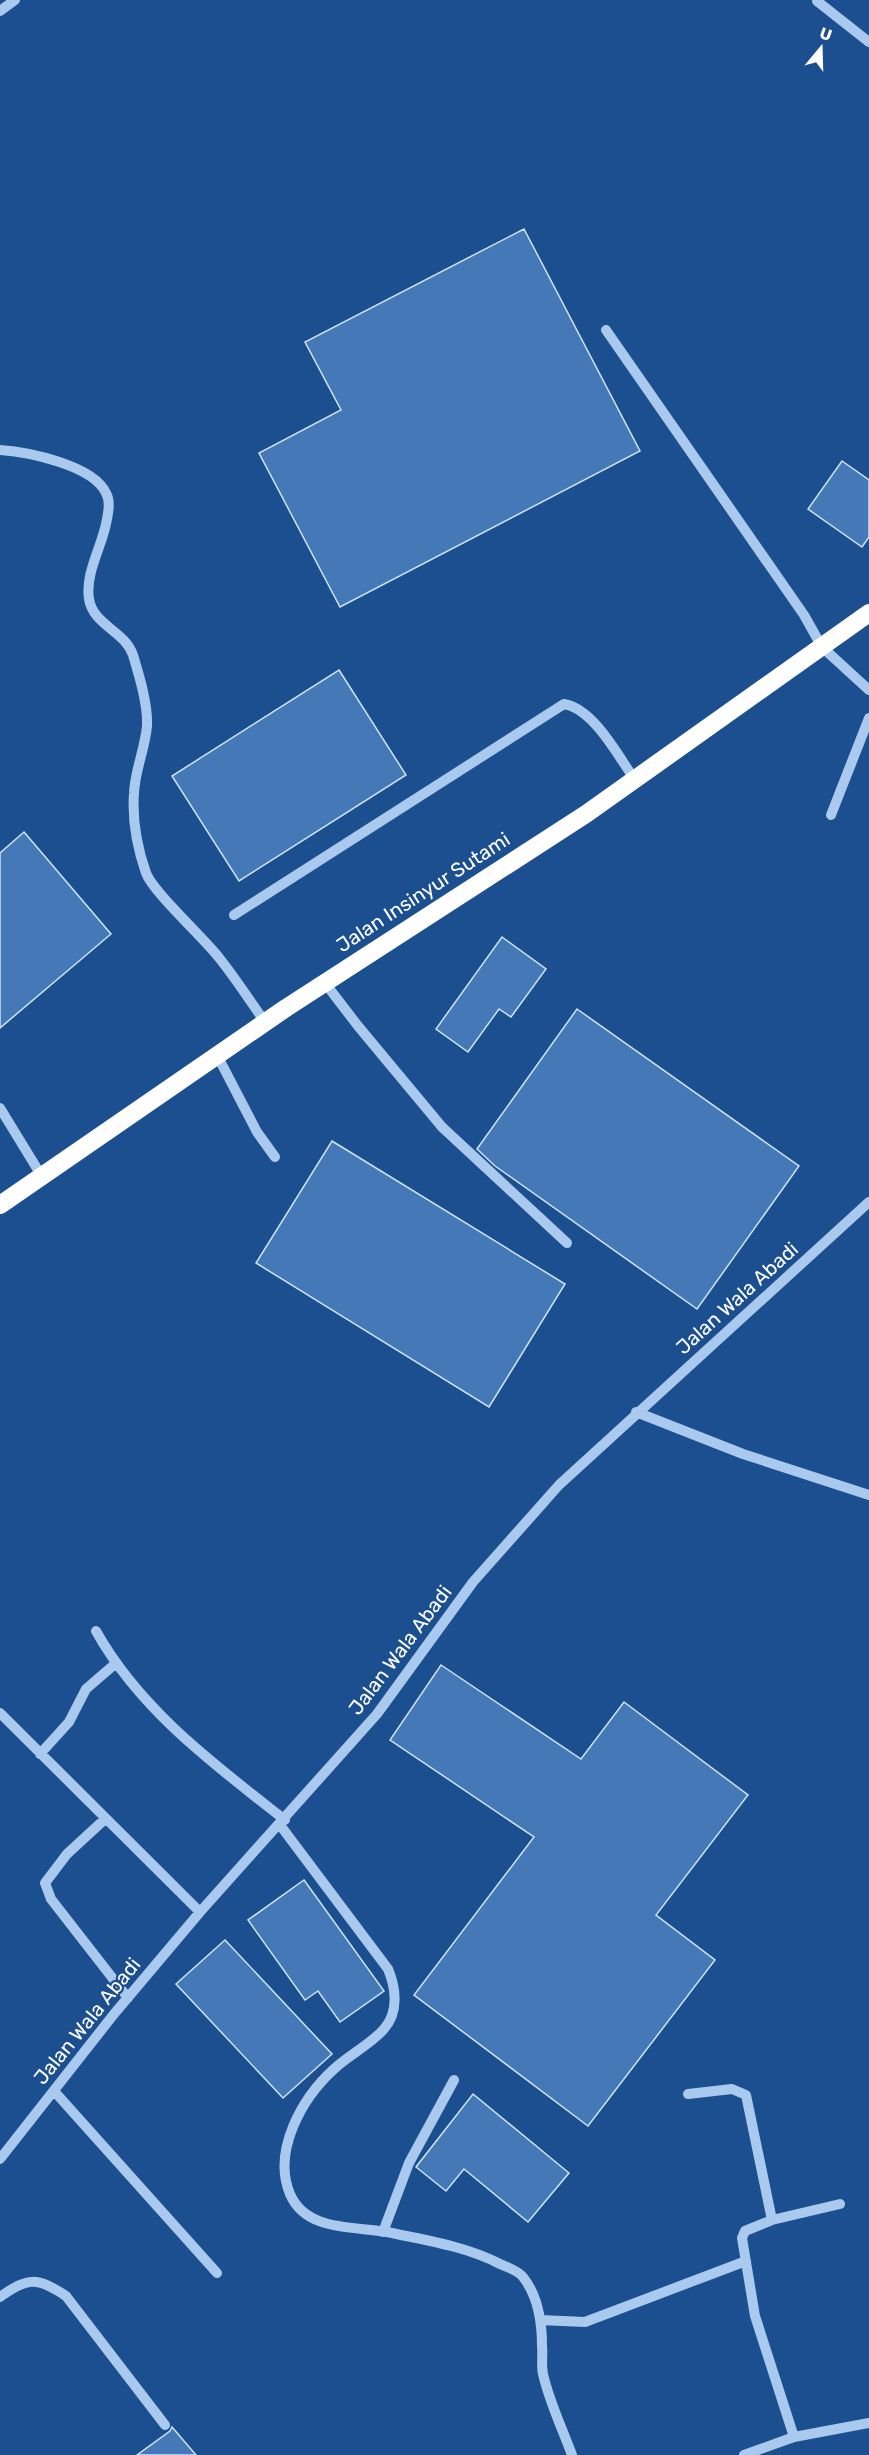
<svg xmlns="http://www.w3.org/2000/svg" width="869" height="2455" font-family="Rubik,sans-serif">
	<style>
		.building { fill: #4478b7; stroke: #cfe3fa; stroke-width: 1.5 }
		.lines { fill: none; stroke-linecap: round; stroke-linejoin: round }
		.minor { stroke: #a9c9ee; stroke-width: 10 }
		.highway { stroke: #fff; stroke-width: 18 }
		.labels { text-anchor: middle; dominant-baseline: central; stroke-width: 4.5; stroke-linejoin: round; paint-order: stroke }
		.street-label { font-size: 20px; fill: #fff; stroke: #1b4f8f }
	</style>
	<rect width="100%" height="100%" fill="#1b4f8f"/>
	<!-- building -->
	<path class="building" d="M524,229L640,451L340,607L259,453L341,410L305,342Z
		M842,461L869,480V537L862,547L808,509Z
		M339,670L406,775L239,881L172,776Z
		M24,832L111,934L0,1028V853Z
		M502,937L546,969L511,1017L499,1009L468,1052L436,1029Z
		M577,1009L799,1166L697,1309L495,1166L477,1149Z
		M332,1141L565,1284L489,1407L256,1263Z
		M441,1665L581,1759L624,1702L748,1795L656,1915L715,1960L588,2126L414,1995L534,1837L390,1740Z
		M304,1880L384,1991L340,2022L318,1991L305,2000L248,1920Z
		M225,1940L332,2054L283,2098L176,1984Z
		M473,2094L569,2173L528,2222L464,2169L446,2191L416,2167Z
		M172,2427L196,2455H137L170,2431Z"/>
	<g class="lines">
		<!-- minor -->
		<path class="minor" d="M817,1L869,42
			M0,11L15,0
			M606,330L804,615L822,647L869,690
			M0,450C28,452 93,465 106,493C111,502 108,514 106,524C101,548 85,574 89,599C93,625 125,631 133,655C139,675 148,704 147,726C145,749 135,770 134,793C132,820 137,847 146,873C153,892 205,939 220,959C236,979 250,1001 265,1022
			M831,815L869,718
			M234,915L564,704C594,709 618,756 635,780
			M325,983L358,1026L442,1127L567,1243
			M218,1057L257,1132L275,1157
			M0,1108L41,1175
			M636,1412L743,1454L869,1495
			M96,1631C140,1710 215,1765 285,1820
			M0,1713L200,1912
			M40,1754L69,1722L86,1689L115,1664
			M105,1819L67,1854L45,1883L51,1899L128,1998
			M280,1825L388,1969C396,1988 399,2012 384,2029C371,2044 349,2055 334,2069C302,2098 272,2151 290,2194C306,2232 355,2226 387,2232C424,2240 466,2246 500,2264C507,2267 519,2271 523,2277C538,2296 542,2323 542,2346C543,2355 541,2365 543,2374C549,2401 562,2428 572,2455
			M54,2091L217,2273
			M688,2094L732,2089L746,2095L772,2220
			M0,2159L114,2014L200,1912L377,1714L473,1582L559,1485L869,1202
			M383,2232L409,2163L454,2080
			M0,2297C28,2277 37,2277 66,2296L165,2425
			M540,2320L585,2322L746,2261
			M794,2437L755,2316L742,2238L745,2231L772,2220L840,2204
			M744,2455L794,2437L869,2423"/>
		<!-- highway -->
		<path class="highway" d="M0,1205L286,1008L586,814L869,613"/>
	</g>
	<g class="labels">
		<!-- street labels -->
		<g class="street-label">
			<text transform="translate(423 892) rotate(-33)">Jalan Insinyur Sutami</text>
			<text transform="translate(737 1298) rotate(-42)">Jalan Wala Abadi</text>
			<text transform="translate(400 1650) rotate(-53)">Jalan Wala Abadi</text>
			<text transform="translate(87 2021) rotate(-51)">Jalan Wala Abadi</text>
		</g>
	</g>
	<!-- north arrow -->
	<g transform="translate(821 48) rotate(19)" stroke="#1b4f8f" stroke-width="4.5" paint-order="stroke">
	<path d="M0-4.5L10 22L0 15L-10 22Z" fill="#ffffff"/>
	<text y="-9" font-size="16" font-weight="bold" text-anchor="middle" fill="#ffffff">U</text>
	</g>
</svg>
